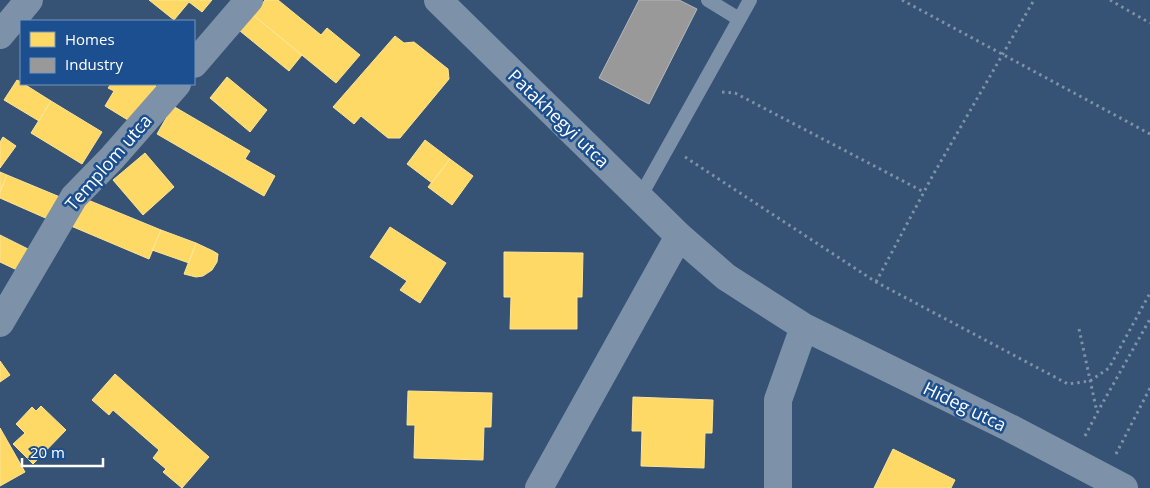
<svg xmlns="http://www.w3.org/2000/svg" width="1150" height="488" font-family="'Open Sans',sans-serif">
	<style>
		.homes { fill: #ffd966; stroke: #ffe494 }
		.industry { fill: #999; stroke: #b8b8b8 }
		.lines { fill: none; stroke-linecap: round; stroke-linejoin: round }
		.path { stroke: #7d92a8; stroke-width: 3; stroke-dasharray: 2.5 4; stroke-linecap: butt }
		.lane { stroke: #7d92a8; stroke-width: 14 }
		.street { stroke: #7d92a8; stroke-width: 28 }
		.labels { text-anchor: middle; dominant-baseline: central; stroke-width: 5; stroke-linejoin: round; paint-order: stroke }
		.street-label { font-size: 18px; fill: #fff; stroke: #1b4f8f }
	</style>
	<rect width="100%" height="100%" fill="#365274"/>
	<!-- homes -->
	<path class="homes" d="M149,0H212L202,12L189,2L174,20Z
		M265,0H278L321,35L327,28L360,55L336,83L253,15Z
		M253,15L302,55L289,71L240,31Z
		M395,36L404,43L414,42L448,69L449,79L400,138H388L361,116L354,124L333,107Z
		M227,77L267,110L250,132L210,98Z
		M17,80L21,82V84H24L51,101L39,121L4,100Z
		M111,84H153L159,88L136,125L105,106L114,91L108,88Z
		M51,101L102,132L82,164L31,133Z
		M173,106L250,151L245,159L275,176L264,196L157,134Z
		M3,137L16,146L0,168V142Z
		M425,140L450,159L432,183L407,164Z
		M145,153L174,187L143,215L113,180Z
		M450,159L473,176L452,205L428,187Z
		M0,172L7,175L0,192Z
		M7,175L60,197L50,220L0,198V192Z
		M83,198L161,230L149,259L71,226Z
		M390,227L446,263L420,303L400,290L407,281L370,257Z
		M161,230L196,243L189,263L152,250Z
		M0,235L28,249L17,270L0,262Z
		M196,243L213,251L218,254L217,262L212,270L203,276L196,277L184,274Z
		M504,252L583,253L582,297H577V329H510L511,297H504Z
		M0,361L10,375L0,382Z
		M115,374L209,457L182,488L163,472L166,469L153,458L159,450L113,410L109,415L92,400Z
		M408,391L492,393L491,427H484L483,460L414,458L415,425H407Z
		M633,397L713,400L712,433H705L704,468L641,466L642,431H632Z
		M41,406L66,430L33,464L13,444L25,433L16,424L32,407L36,411Z
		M0,428L25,472L0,486Z
		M893,449L955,480L951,488H874Z"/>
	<!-- industry -->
	<path class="industry" d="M639,0H679L697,9L649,104L599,78Z"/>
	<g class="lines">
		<!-- path -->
		<path class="path" d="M902,0L1150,134
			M1110,0L1150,23
			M722,92L735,93L924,192
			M685,157L876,282L1068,384L1090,381L1109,368L1150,293
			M876,282L933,175L1034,0
			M1079,329L1097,412
			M1085,436L1097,413L1150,319
			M1116,454L1150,388"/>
		<!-- lane -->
		<path class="lane" d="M708,0L739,19
			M640,197L750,0"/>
		<!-- street -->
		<path class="street" d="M438,0L679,236L726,277L804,327L1010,428L1124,488
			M0,35L29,0
			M194,64L249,0
			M0,323L74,197L112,158L177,84
			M539,488L679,236
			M778,488V400L804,327"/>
	</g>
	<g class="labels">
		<!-- street labels -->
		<g class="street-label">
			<text transform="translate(559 118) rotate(44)">Patakhegyi utca</text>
			<text transform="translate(108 162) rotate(-49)">Templom utca</text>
			<text transform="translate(965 406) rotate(26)">Hideg utca</text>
		</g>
	</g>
	<!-- legend -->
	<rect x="20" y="20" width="175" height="65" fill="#1b4f8f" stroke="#7695bc"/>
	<rect x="30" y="32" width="25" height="15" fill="#ffd966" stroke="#7695bc"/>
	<text x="65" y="45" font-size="15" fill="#ffffff">Homes</text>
	<rect x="30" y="58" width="25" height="15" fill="#999999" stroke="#7695bc"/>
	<text x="65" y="70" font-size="15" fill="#ffffff">Industry</text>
	<!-- scale -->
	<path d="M22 458v8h81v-8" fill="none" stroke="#ffffff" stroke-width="2.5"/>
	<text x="30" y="458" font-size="15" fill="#ffffff" stroke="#1b4f8f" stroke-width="4" paint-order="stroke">20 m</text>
</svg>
